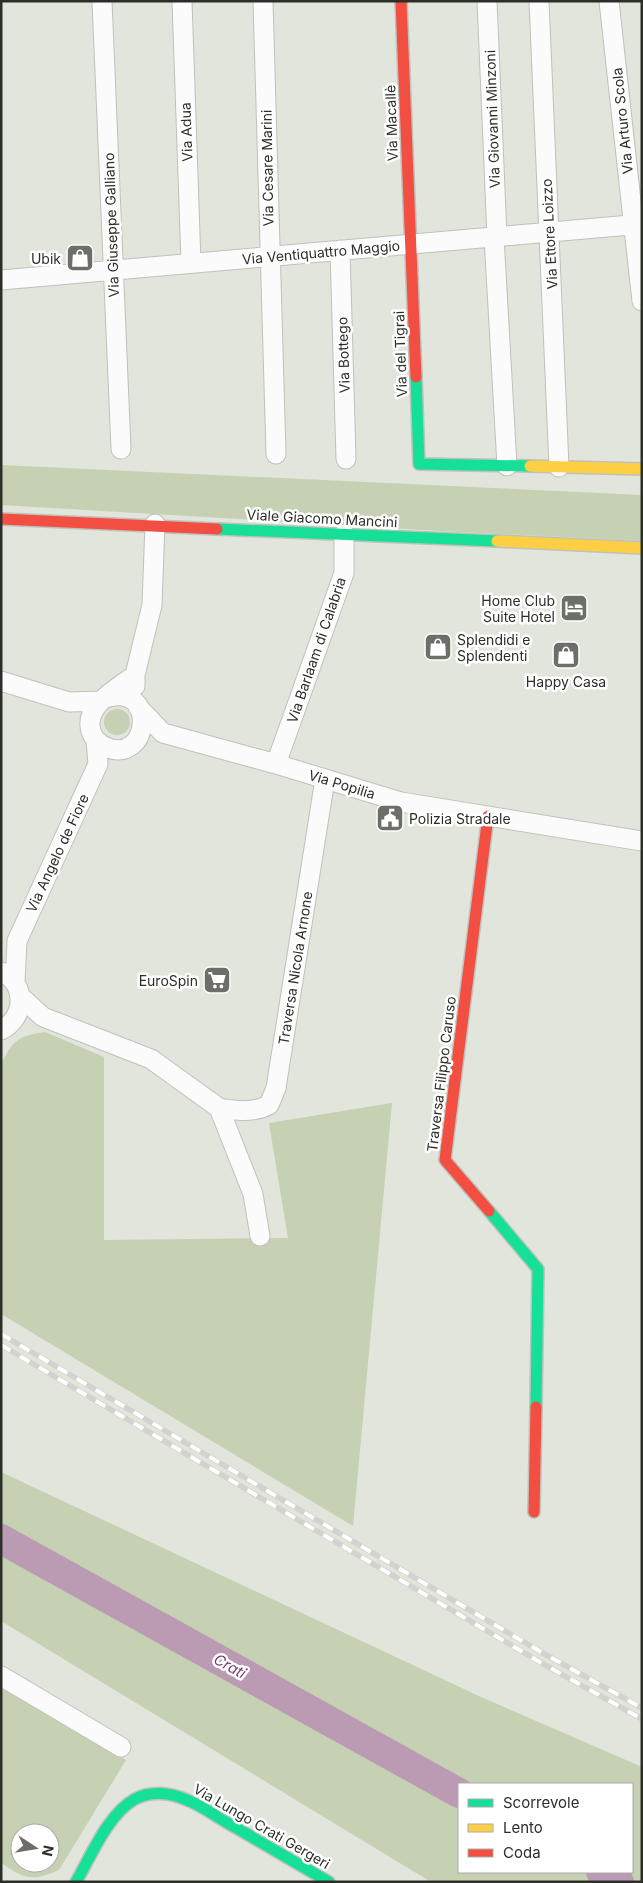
<svg xmlns="http://www.w3.org/2000/svg" width="643" height="1883" font-family="Inter,sans-serif">
	<style>
		.green { fill: #c5d1b2; fill-rule: evenodd }
		.lines { fill: none; stroke-linecap: round; stroke-linejoin: round }
		.river { stroke: #bb9ab3; stroke-width: 30 }
		.street-casing { stroke: #bfc2bb; stroke-width: 21 }
		.fast-casing { stroke: #bfc2bb; stroke-width: 14 }
		.slow-casing { stroke: #bfc2bb; stroke-width: 14 }
		.jam-casing { stroke: #bfc2bb; stroke-width: 14 }
		.street { stroke: #fafbfa; stroke-width: 19 }
		.fast { stroke: #16e098; stroke-width: 11 }
		.slow { stroke: #ffcf43; stroke-width: 11 }
		.jam { stroke: #f24e42; stroke-width: 11 }
		.rail-casing { stroke: #d2d2d0; stroke-width: 5.5 }
		.rail { stroke: #fff; stroke-width: 4; stroke-dasharray: 11; stroke-linecap: butt }
		.labels { text-anchor: middle; dominant-baseline: central; stroke-width: 5; stroke-linejoin: round; paint-order: stroke }
		.street-label { font-size: 14px; fill: #2c2f28; stroke: #fff }
		.poi-label { font-size: 14px; fill: #2c2f28; stroke: #fff; text-anchor: end }
		.water-label { font-size: 15px; font-style: italic; fill: #77396e; stroke: #fff }
	</style>
	<rect width="100%" height="100%" fill="#e1e5dc"/>
	<!-- green -->
	<path class="green" d="M1,465L642,495V541L440,531L1,505Z
		M104 722a13 13 0 1 1 26 0a13 13 0 1 1-26 0Z
		M45,1032L104,1057V1240L288,1238L269,1123L392,1103L353,1526L1,1314V1065C12,1041 18,1036 45,1032Z
		M1,1472L481,1697L642,1767V1882H431L1,1621ZM632,1784V1872H459V1784Z
		M1,1688L126,1760L59,1870C32,1882 25,1879 1,1863ZM20,1833H50V1863H20Z"/>
	<g class="lines">
		<!-- river -->
		<path class="river" d="M1,1539L459,1793
			M601,1872L619,1882"/>
		<!-- street casing -->
		<g class="street-casing">
			<path id="street" d="M102,1L121,449
				M182,1L191,263
				M263,1L276,454
				M487,1L497,237
				M539,1L559,467
				M609,1L642,301
				M494,237L507,466
				M340,250L346,459
				M1,280L642,224
				M1,681L69,702L100,701
				M135,686V675L152,605L155,524
				M105,698C159,681 150,766 106,747C99,744 93,738 91,731C83,706 118,688 135,675
				M138,707L163,733L276,764L401,802L642,841
				M276,764L344,573V534
				M1,972C27,983 26,1018 1,1030
				M15,982L17,941L98,764L96,740
				M20,996L43,1017L151,1059L219,1108L253,1194L260,1236
				M219,1108C236,1111 253,1113 269,1105L276,1088L325,779
				M1,1676L121,1747"/>
		</g>
		<!-- fast casing -->
		<g class="fast-casing">
			<path id="fast" d="M416,377L419,464L530,466
				M217,529L497,541
				M489,1211L538,1269L536,1407
				M76,1882C91,1856 108,1814 135,1799C151,1790 171,1793 187,1800C203,1806 218,1818 233,1826C265,1845 297,1863 329,1882"/>
		</g>
		<!-- slow casing -->
		<g class="slow-casing">
			<path id="slow" d="M530,466L642,469
				M497,541L642,548"/>
		</g>
		<!-- jam casing -->
		<g class="jam-casing">
			<path id="jam" d="M401,1L416,377
				M1,519L217,529
				M488,816L445,1160L489,1211
				M534,1512L536,1407"/>
		</g>
		<!-- street -->
		<use href="#street" class="street"/>
		<!-- fast -->
		<use href="#fast" class="fast"/>
		<!-- slow -->
		<use href="#slow" class="slow"/>
		<!-- jam -->
		<use href="#jam" class="jam"/>
		<!-- rail casing -->
		<g class="rail-casing">
			<path id="rail" d="M1,1334L541,1652L642,1708
				M1,1345L538,1661L642,1719"/>
		</g>
		<!-- rail -->
		<use href="#rail" class="rail"/>
	</g>
	<!-- icons -->
	<defs>
		<g id="shop-square" transform="scale(1.4375)"><rect x="-9" y="-9" width="18" height="18" rx="4" fill="#6b6f67" stroke="#fff"/><path d="M-5-2.5h2.3a2.7 3.5 0 0 1 5.4 0H5L5.5 6h-11ZM-1.5-2.5h3a1.5 2.3 0 0 0-3 0Z" fill="#fff"/></g>
		<g id="hotel-square" transform="scale(1.4375)"><rect x="-9" y="-9" width="18" height="18" rx="4" fill="#6b6f67" stroke="#fff"/><path d="M-6-4.5h1.5V1H6V5H4.5V3h-9V5H-6ZM-4 0a1.8 1.8 0 1 1 3.6 0ZM.5 0V-2.5h3Q6-2.5 6 0Z" fill="#fff"/></g>
		<g id="civic-square" transform="scale(1.4375)"><rect x="-9" y="-9" width="18" height="18" rx="4" fill="#6b6f67" stroke="#fff"/><path d="M-.6-6.5H3V-4.5H.6V-3L4-1V1h2V6H-6V1h2V-1L-.6-3ZM-1.2 2.5V6h2.4V2.5Z" fill="#fff"/></g>
		<g id="supermarket-square" transform="scale(1.4375)"><rect x="-9" y="-9" width="18" height="18" rx="4" fill="#6b6f67" stroke="#fff"/><path d="M-6-5.5h2.5l.6 2H6L4.5 2H-2.5L-4.4-4H-6ZM-1.5 3.2a1.3 1.3 0 1 0 .1 0ZM3 3.2a1.3 1.3 0 1 0 .1 0Z" fill="#fff"/></g>
	</defs>
	<g fill-rule="evenodd">
		<use href="#shop-square" x="80" y="258"/>
		<use href="#hotel-square" x="574" y="608"/>
		<use href="#shop-square" x="438" y="647"/>
		<use href="#shop-square" x="566" y="655"/>
		<use href="#civic-square" x="390" y="818"/>
		<use href="#supermarket-square" x="217" y="980"/>
	</g>
	<g class="labels">
		<!-- street labels -->
		<g class="street-label">
			<text transform="translate(492 119) rotate(-92)">Via Giovanni Minzoni</text>
			<text transform="translate(622 121) rotate(-96)">Via Arturo Scola</text>
			<text transform="translate(391 123) rotate(-92)">Via Macallè</text>
			<text transform="translate(186 132) rotate(-92)">Via Adua</text>
			<text transform="translate(267 168) rotate(-91)">Via Cesare Marini</text>
			<text transform="translate(111 225) rotate(-92)">Via Giuseppe Galliano</text>
			<text transform="translate(549 234) rotate(-93)">Via Ettore Loizzo</text>
			<text transform="translate(321 252) rotate(-5)">Via Ventiquattro Maggio</text>
			<text transform="translate(400 354) rotate(-92)">Via del Tigrai</text>
			<text transform="translate(343 355) rotate(-92)">Via Bottego</text>
			<text transform="translate(322 518) rotate(3)">Viale Giacomo Mancini</text>
			<text transform="translate(316 650) rotate(-71)">Via Barlaam di Calabria</text>
			<text transform="translate(342 784) rotate(17)">Via Popilia</text>
			<text transform="translate(57 853) rotate(-65)">Via Angelo de Fiore</text>
			<text transform="translate(295 968) rotate(-81)">Traversa Nicola Arnone</text>
			<text transform="translate(441 1074) rotate(-83)">Traversa Filippo Caruso</text>
			<text transform="translate(262 1826) rotate(30)">Via Lungo Crati Gergeri</text>
		</g>
		<!-- poi labels -->
		<g class="poi-label">
			<text x="61" y="258">Ubik</text>
			<text x="555" y="600">Home Club<tspan x="555" dy="16">Suite Hotel</tspan></text>
			<text x="457" y="639" text-anchor="start">Splendidi e<tspan x="457" dy="16">Splendenti</tspan></text>
			<text x="566" y="681" text-anchor="middle">Happy Casa</text>
			<text x="409" y="818" text-anchor="start">Polizia Stradale</text>
			<text x="198" y="980">EuroSpin</text>
		</g>
		<!-- water labels -->
		<g class="water-label">
			<text transform="translate(230 1666) rotate(29)">Crati</text>
		</g>
	</g>
	<!-- border -->
	<rect width="643" height="1883" fill="none" stroke="#2c2f28" stroke-width="5"/>
	<!-- legend -->
	<rect x="458" y="1783" width="175" height="90" fill="#ffffff" stroke="#abaca9"/>
	<rect x="468" y="1799" width="25" height="8" fill="#16e098" stroke="#abaca9"/>
	<text x="503" y="1808" font-size="15" fill="#2c2f28">Scorrevole</text>
	<rect x="468" y="1824" width="25" height="8" fill="#ffcf43" stroke="#abaca9"/>
	<text x="503" y="1833" font-size="15" fill="#2c2f28">Lento</text>
	<rect x="468" y="1849" width="25" height="8" fill="#f24e42" stroke="#abaca9"/>
	<text x="503" y="1858" font-size="15" fill="#2c2f28">Coda</text>
	<!-- north arrow -->
	<g transform="translate(35 1848) rotate(102)"><circle r="24" fill="#ffffff" stroke="#abaca9"/>
	<path d="M0-4L9 19L0 12L-9 19Z" fill="#6b6f67"/>
	<text y="-8" font-size="14" font-weight="bold" text-anchor="middle" fill="#2c2f28">N</text>
	</g>
</svg>
